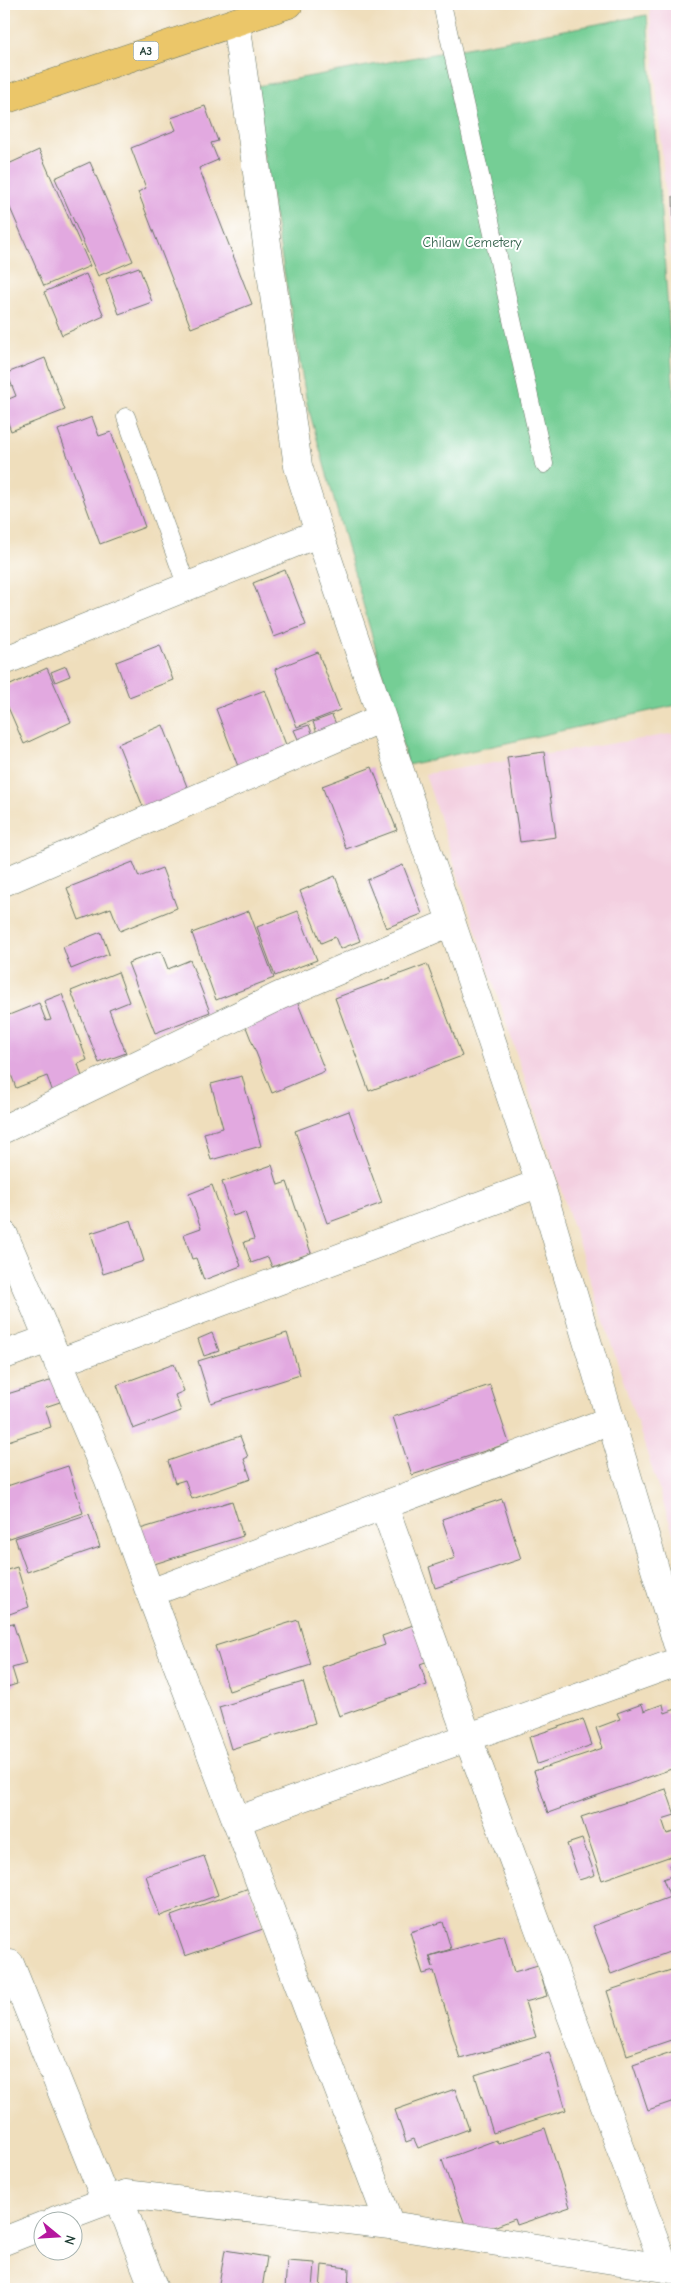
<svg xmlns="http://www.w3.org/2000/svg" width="681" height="2293" font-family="'Comic Neue',sans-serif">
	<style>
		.built { fill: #f3cfe0 }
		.green { fill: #75ce95; stroke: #4a8664 }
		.building { fill: #e2a9e0 }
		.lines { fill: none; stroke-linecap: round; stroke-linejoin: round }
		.lane-casing { stroke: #687564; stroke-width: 19 }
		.street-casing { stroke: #687564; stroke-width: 29 }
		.highway-casing { stroke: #687564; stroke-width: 29 }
		.lane { stroke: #fff; stroke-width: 18 }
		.street { stroke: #fff; stroke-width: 28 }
		.highway { stroke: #ebc669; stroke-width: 28 }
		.labels { text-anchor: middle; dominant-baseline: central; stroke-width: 4; stroke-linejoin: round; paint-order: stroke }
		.shield { fill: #fff; stroke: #627771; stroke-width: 1 }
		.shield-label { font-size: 12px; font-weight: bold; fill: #1f3d34 }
		.park-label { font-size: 14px; fill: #34614c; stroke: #fff }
	</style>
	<rect width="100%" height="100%" fill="#fff"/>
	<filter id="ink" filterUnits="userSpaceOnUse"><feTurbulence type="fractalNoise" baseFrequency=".02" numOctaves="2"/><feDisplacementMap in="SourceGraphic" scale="10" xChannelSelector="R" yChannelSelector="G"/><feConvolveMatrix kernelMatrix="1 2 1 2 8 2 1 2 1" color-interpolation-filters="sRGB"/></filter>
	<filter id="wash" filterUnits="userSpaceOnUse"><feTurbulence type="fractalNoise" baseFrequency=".0096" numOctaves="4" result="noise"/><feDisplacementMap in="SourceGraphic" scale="20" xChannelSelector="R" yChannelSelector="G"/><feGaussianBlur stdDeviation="1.12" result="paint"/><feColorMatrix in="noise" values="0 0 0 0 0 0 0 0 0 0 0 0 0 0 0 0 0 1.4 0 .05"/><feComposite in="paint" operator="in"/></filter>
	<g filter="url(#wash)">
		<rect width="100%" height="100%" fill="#efdebc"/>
		<!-- built -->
		<path class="built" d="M649,4H677V328Z
			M677,733V1545L425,774Z"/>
		<!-- green -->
		<path class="green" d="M647,15L677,438V705L408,765L307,403L252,87Z"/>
		<g id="blocks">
			<!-- building -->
			<path class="building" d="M205,106L218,141L211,143L218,160L199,168L252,304L191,328L138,192L146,188L131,148L176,130L171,118Z
				M39,150L90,266L44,286L4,194V166Z
				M90,162L133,261L98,276L55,178Z
				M673,196H677V263H675Z
				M139,267L152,302L119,314L106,279Z
				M86,274L104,316L62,335L44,292Z
				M45,358L65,410L11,431L4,412V401L16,396L7,373Z
				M92,417L99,436L111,432L145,527L100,544L58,430Z
				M285,570L306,625L274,637L253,583Z
				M160,645L173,680L129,697L116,662Z
				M318,652L340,710L297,727L275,669Z
				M66,666L70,676L55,682L51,672Z
				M47,668L71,722L24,744L4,698V688Z
				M265,690L288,750L239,769L216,709Z
				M332,715L339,731L319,739L313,722Z
				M163,725L191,797L146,814L118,744Z
				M309,725L315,741L301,746L294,730Z
				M544,752L556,837L520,842L507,757Z
				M372,767L397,830L346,849L322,786Z
				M133,862L139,877L162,868L177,908L120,931L111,908L79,920L67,888Z
				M403,865L422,914L386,928L367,880Z
				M335,876L360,941L340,949L335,937L321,943L300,891Z
				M249,911L274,978L216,1000L192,933Z
				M298,911L317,960L275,976L257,927Z
				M101,932L109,954L71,969L63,947Z
				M161,951L168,969L190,960L210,1012L155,1033L128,963Z
				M427,964L462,1056L369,1091L335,998Z
				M118,972L129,1002L109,1010L126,1053L99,1063L71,991Z
				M62,994L87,1060L78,1064L84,1083L54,1095L47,1076L16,1088L4,1055V1017L39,1003L46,1021L51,1020L44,1001Z
				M297,1001L325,1071L272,1093L244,1022Z
				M242,1076L261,1146L211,1160L204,1133L223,1128L211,1084Z
				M349,1111L382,1203L327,1223L295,1131Z
				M272,1165L278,1185L287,1182L311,1253L272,1267L268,1257L251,1263L244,1242L254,1239L245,1212L233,1216L222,1182Z
				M212,1185L241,1266L204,1280L196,1258L192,1259L184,1234L201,1228L189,1194Z
				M131,1220L144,1261L103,1274L91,1233Z
				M212,1333L219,1351L204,1356L198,1339Z
				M287,1333L300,1375L211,1403L198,1361Z
				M174,1364L184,1391L175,1395L181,1411L133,1429L117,1385Z
				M53,1380L60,1402L45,1407L51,1427L8,1441L4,1426V1395Z
				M490,1385L509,1443L412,1475L393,1417Z
				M240,1436L248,1457L244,1459L251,1479L192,1499L185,1480L175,1483L168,1461Z
				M68,1466L83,1513L4,1540V1487Z
				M502,1499L521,1559L435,1588L429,1567L455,1558L442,1519Z
				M232,1501L243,1536L151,1565L140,1529Z
				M89,1514L100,1547L27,1572L15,1538Z
				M17,1567L29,1607L4,1616V1571Z
				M298,1620L311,1665L229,1691L215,1646Z
				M13,1623L26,1664L12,1668L17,1684L4,1688V1625Z
				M416,1624L428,1661L420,1664L427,1685L339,1716L322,1667L385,1645L382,1636Z
				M303,1682L315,1723L231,1749L219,1707Z
				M642,1704L644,1711L663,1704L665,1713L676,1709L677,1767L548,1813L534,1771L603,1748L596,1728L620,1719L617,1713Z
				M583,1719L592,1745L537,1764L529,1737Z
				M666,1789L675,1815L662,1819L667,1834L677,1831V1854L602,1880L581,1817Z
				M582,1839L595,1875L579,1880L567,1844Z
				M204,1856L218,1895L160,1916L146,1876Z
				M677,1862V1949L611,1974L593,1926L670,1897L663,1879L674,1875L669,1865Z
				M249,1888L263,1929L185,1956L171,1916Z
				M443,1922L451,1949L429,1956L433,1967L430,1956L504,1935L514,1972L538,1965L547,1996L525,2002L536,2037L460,2059L434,1971L423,1974L410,1932Z
				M677,1968V2038L627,2055L607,1991Z
				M677,2050V2100L648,2110L633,2065Z
				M549,2052L566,2110L493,2133L475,2075Z
				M455,2089L469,2129L418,2148L414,2139L406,2142L395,2110Z
				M545,2128L570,2207L517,2225L515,2219L469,2236L442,2160L496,2140L498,2144Z
				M225,2250L267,2257L262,2289H218Z
				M287,2261L315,2263L313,2289H285Z
				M322,2265L349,2268L348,2289H320Z
				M398,2285L422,2287V2289H398Z"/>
		</g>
	</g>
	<g filter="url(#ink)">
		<use href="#blocks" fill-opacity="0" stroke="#687564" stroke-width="1"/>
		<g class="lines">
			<!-- lane casing -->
			<g class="lane-casing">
				<path id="lane" d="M442,4L544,464
					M126,417L187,587"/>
			</g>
			<!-- street casing -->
			<g class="street-casing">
				<path id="street" d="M236,22L298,466L319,533L540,1183L677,1643
					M4,661L319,533
					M4,882L382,718
					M4,1129L279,996L451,922
					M4,1235L108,1478L150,1593L390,2225L677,2270
					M4,1355L48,1339
					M58,1363L540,1183
					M384,1506L468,1738L665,2268
					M150,1593L611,1420
					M236,1821L677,1662
					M10,1964L106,2201
					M118,2196L154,2289
					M56,2220L125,2194L390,2225
					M4,2241L42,2226"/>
			</g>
			<!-- highway casing -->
			<g class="highway-casing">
				<path id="highway" d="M4,100L289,4"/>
			</g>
			<!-- lane -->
			<use href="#lane" class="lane"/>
			<!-- street -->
			<use href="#street" class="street"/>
			<!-- highway -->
			<use href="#highway" class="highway"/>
		</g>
	</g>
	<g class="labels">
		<!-- shield labels -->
		<rect class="shield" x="133.5" y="41.5" width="25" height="19" rx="4"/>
		<g class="shield-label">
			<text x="146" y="51">A3</text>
		</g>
		<!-- park labels -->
		<g class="park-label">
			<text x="472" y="242">Chilaw Cemetery</text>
		</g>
	</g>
	<!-- margin -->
	<rect width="681" height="2293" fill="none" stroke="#fff" stroke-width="20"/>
	<!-- north arrow -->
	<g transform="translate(58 2236) rotate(108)"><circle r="24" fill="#ffffff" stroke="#a5b1ae"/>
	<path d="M0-4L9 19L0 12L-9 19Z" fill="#b5179e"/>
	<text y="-8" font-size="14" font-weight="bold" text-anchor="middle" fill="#1f3d34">N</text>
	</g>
</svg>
